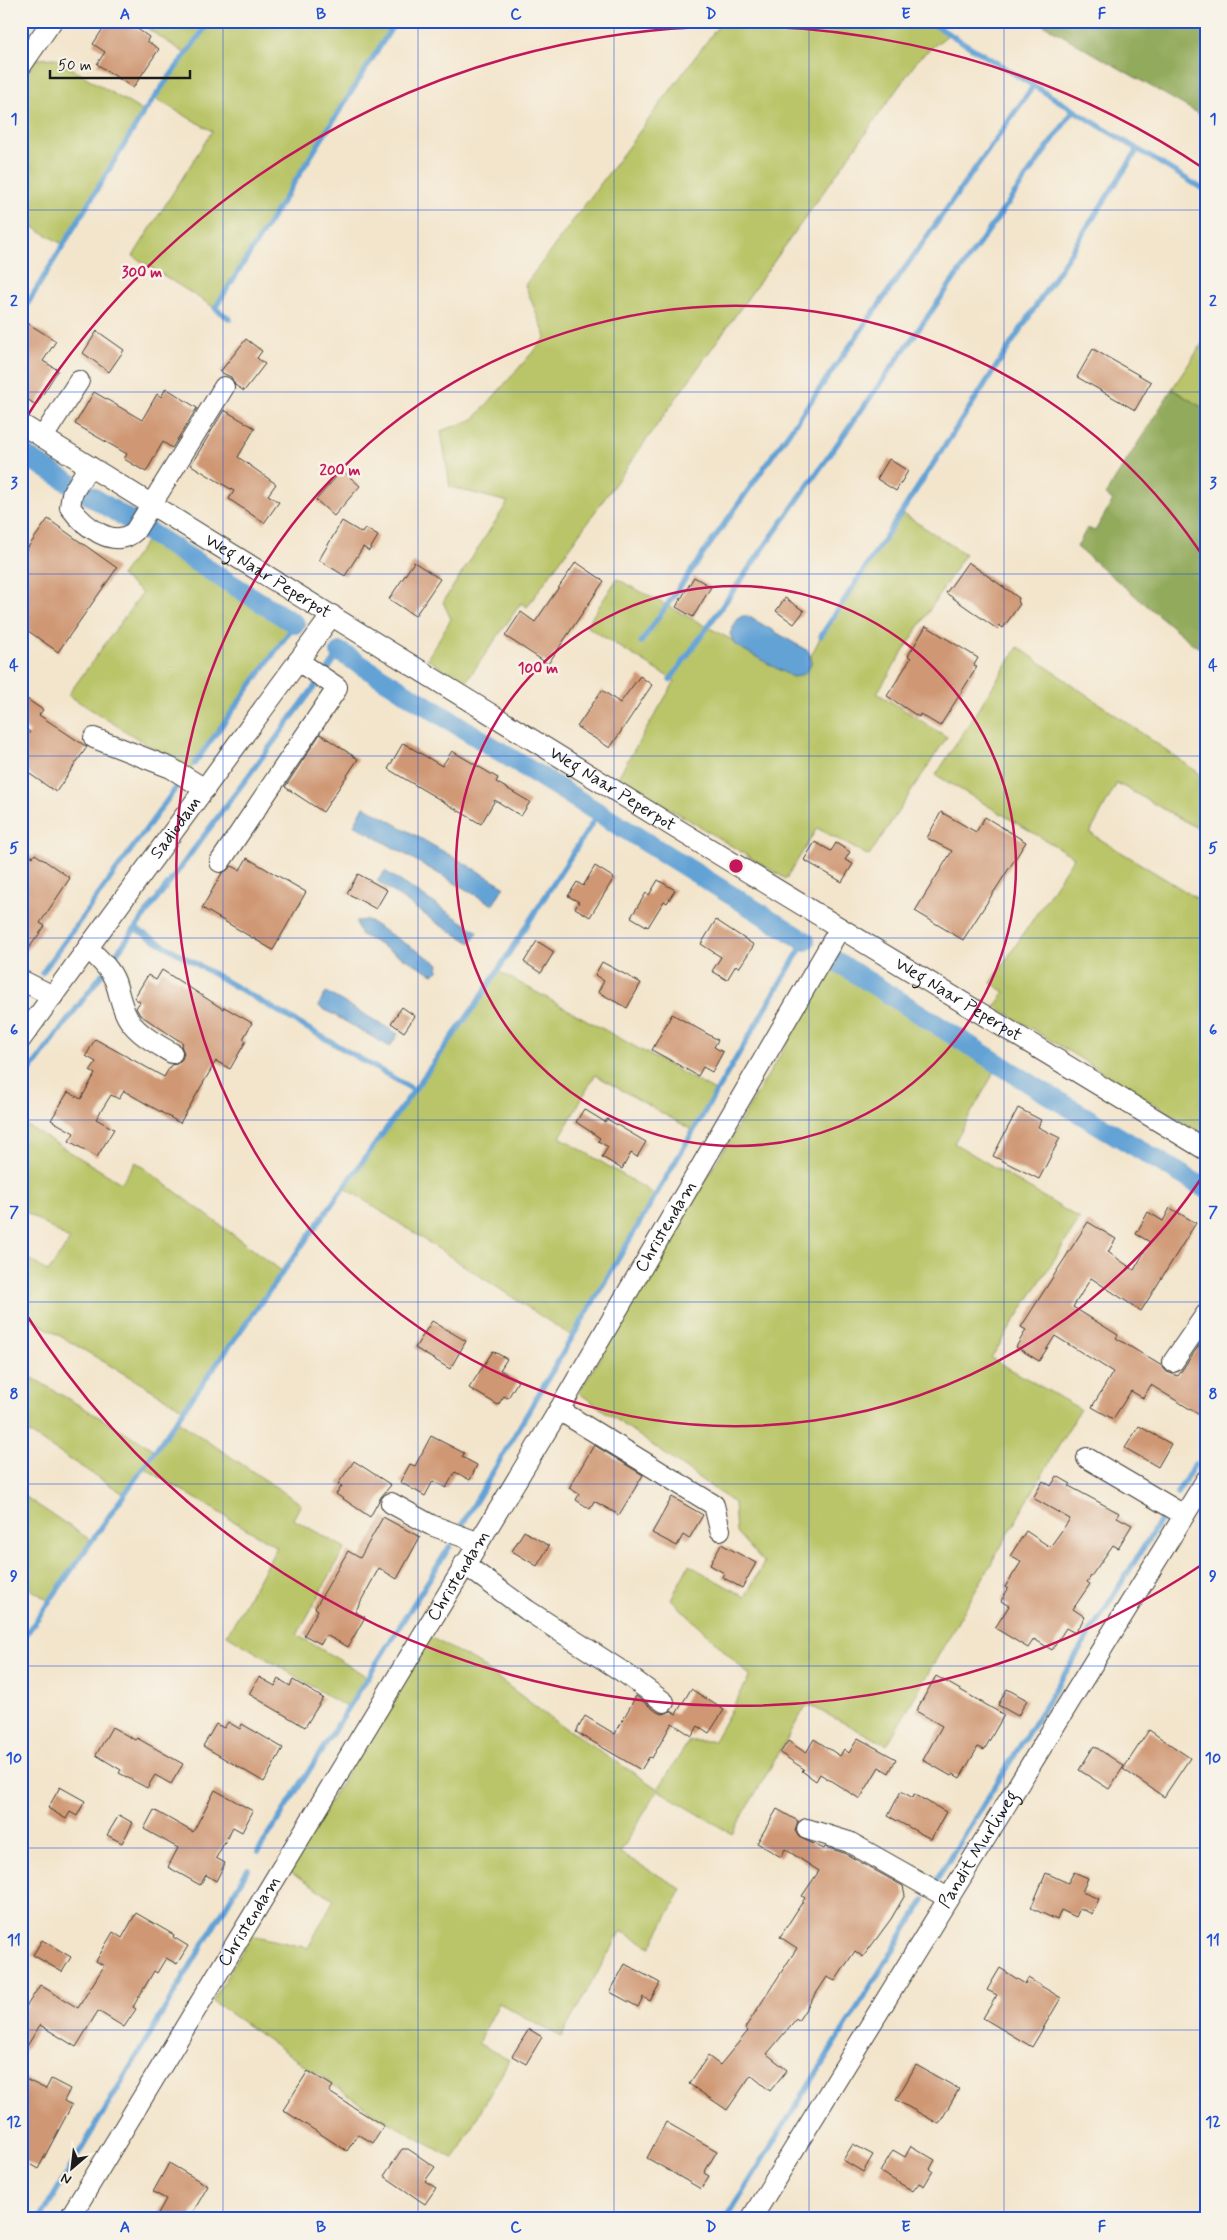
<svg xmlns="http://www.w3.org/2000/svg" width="1227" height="2240" font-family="Mynerve,sans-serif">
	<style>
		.green { fill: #b9c567; stroke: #6a7042 }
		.forest { fill: #92aa5c; stroke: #57633c }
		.water { fill: #62a2d5; stroke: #3f5f78 }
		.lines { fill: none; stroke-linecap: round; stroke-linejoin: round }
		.stream { stroke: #62a2d5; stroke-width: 5.5 }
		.canal { stroke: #62a2d5; stroke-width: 20 }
		.building { fill: #cf9773 }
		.minor-casing { stroke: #3c3a36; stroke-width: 22 }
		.minor { stroke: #fff; stroke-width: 20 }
		.grid { fill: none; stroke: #1d4ed8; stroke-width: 1; stroke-opacity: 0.55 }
		.ring { fill: none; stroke: #c2185b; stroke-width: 2.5 }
		.labels { text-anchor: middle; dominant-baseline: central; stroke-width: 5; stroke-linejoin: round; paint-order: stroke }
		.street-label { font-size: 18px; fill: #1c1c1c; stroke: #f7f3e8 }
		.centre { fill: #c2185b; stroke: #f7f3e8; stroke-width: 2.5 }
		.ring-label { font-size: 15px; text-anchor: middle; font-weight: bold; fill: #c2185b; stroke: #f7f3e8; stroke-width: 5; stroke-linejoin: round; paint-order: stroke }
		.neatline { fill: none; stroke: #1d4ed8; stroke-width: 2 }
		.grid-label { font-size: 16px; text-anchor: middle; font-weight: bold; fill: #1d4ed8 }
	</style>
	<rect width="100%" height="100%" fill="#f7f3e8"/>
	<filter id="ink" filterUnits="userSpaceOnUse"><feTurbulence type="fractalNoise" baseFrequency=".02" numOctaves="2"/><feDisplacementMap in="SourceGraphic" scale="10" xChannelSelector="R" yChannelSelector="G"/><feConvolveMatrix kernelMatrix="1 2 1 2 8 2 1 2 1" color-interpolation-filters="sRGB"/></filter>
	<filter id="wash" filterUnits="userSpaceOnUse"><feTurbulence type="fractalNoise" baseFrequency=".0096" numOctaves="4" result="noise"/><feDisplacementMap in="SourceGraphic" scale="20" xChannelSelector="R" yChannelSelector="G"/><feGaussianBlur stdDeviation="1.12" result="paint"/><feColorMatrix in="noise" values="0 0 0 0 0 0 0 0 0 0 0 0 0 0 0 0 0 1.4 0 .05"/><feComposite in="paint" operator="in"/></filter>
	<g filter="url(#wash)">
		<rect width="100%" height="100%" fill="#f3e5cc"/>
		<!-- green -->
		<path class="green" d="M136,21H396L215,308L133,256L212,131L154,98L186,54Z
			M722,21H928L949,34L920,57L527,607L521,603L465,683L427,659L451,619L443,602L508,502L450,487L441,431L474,419L546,337L525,285Z
			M54,58L144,112L64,245L21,220V80L36,59Z
			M1206,338V410L1172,389Z
			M902,513L965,554L877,693L947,737L869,856L817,828L786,879L618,777L675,681L586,626L617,579L732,640L735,645L811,663V656L821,636Z
			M152,534L293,627L189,771L68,695L142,593L121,576Z
			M1018,647L1206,778V833L1117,783L1090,833L1206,904V1136L995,1006L1005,992L991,983L1074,857L936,775Z
			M836,961L999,1064L954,1143L1080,1219L991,1358L1080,1409L887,1745L807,1704L732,1834L658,1790L620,1853L682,1889L651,1947L621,1931L561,2037L499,2003L478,2043L509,2060L454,2159L378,2116L212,2001L252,1935L308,1948L334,1899L288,1870L430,1637L478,1663L553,1720L658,1789L689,1741H714L750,1676L671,1599L689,1565L745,1597L764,1563L736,1532L734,1503L579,1393Z
			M498,971L717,1092L694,1131L595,1075L560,1137L656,1195L573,1337L344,1187L477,1003Z
			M21,1122L121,1183L136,1162L283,1272L184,1409L21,1313V1254L48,1272L70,1240L21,1209Z
			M21,1371L155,1450L176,1420L301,1504L293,1519L345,1548L297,1635L368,1677L348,1708L227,1635L277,1547L143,1467L124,1494L21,1428Z
			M21,1494L92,1541L49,1601L21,1583Z"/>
		<!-- forest -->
		<path class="forest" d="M1037,21H1206V118Z
			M1172,389L1206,410V652L1193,644L1077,547L1087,528L1095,531L1113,500L1105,495Z"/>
		<!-- water -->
		<path class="water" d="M742,616H748L808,651C816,665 807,676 792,677L735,645L730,634L736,620Z
			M364,806L504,886L493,905L354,825Z
			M385,871L478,932L471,943L438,924L377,881Z
			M367,920L439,964L438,971L433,974L360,934L356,921Z
			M326,992L398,1034L390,1047L318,1006Z"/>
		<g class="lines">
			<!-- stream -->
			<path class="stream" d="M928,21L1206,191
				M28,303L144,112L210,21
				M230,319L215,308L396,21
				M821,636L1138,149
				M641,642L1034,85
				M327,671L340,652
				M670,680L1074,110
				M194,764L295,624
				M136,929L414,1090
				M111,961L315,686
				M42,973L178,785
				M21,1002L23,999
				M21,1083L102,974
				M1177,1493L1195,1464
				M463,1523L805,941
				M21,1642L184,1409L477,1003L598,814
				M258,1852L450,1546
				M936,1881L1161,1519
				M40,2219L248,1869
				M726,2219L924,1900"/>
			<!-- canal -->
			<path class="canal" d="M21,453L73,485
				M81,490L134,523
				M142,528L295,624
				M340,652L805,941
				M836,961L1037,1088L1206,1189"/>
		</g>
		<g id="blocks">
			<!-- building -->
			<path class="building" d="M108,21H126L149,37L147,41L159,49L133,88L97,64L105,52L93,44Z
				M21,319L56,341L43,361L58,370L36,405L21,395Z
				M97,331L124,350L109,372L83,353Z
				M246,339L262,351L257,358L265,364L244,391L235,385L231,377L220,372Z
				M1093,349L1151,382L1135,410L1077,377Z
				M166,388L197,408L172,448L163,442L146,472L124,459L127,454L75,424L94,392L142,420L157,394L161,397Z
				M224,410L255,428L238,457L276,484L268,495L279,502L264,523L229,499L234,491L191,465Z
				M889,459L908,471L896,491L877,479Z
				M342,470L360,486L334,516L316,500Z
				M48,519L117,568L58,652L21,626V557Z
				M342,521L362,533L365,528L378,536L369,551L363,547L345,576L319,560Z
				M414,562L440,579L415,616L389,599Z
				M576,562L604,581L548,664L505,636L521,612L535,622Z
				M968,562L1019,598L1017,602L1020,604L1003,628L999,625L997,629L946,593Z
				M694,577L711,587L693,617L676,607Z
				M785,598L804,611L794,624L776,611Z
				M926,626L978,658L974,665L977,667L940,726L920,714L919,717L887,696L911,658L908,656Z
				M640,676L652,685L610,748L577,727L602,690L620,703Z
				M21,695L43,710L39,715L87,747L56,792L21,768V745L30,732L21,726Z
				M320,734L358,759L323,812L285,787Z
				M403,743L442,766L452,751L498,778L496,782L530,802L521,816L495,800L481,824L388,769Z
				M941,812L976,832L985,817L1026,842L963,940L915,911L952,851L927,838Z
				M815,842L831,851L836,843L850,852L845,860L853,864L842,882L804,860Z
				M21,849L33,857L35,854L70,878L40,923L45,926L21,959Z
				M247,858L306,892L273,950L202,908L222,873L232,866L240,870Z
				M595,866L614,878L590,917L575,908L579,902L568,896L577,882L583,886Z
				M358,874L387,890L376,909L347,893Z
				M658,880L675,890L667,903L664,901L648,927L631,917L646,893L649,895Z
				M716,920L754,945L739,968L736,965L727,980L712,971L721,957L701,944Z
				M537,941L554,952L541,973L524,962Z
				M602,962L641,983L627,1008L598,992L604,981L595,975Z
				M162,970L223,1009L224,1007L252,1023L243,1039L246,1041L230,1069L216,1061L180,1123L124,1091L119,1099L111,1095L96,1119L114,1129L97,1157L69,1141L74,1133L51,1120L68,1092L81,1099L95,1074L90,1071L96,1062L86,1056L95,1039L164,1077L171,1065L177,1064L182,1059L184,1053L181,1046L183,1043L140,1015L136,1008L140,1002L134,998L148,975L156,980Z
				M402,1007L415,1016L404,1032L391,1023Z
				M672,1014L718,1040L714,1047L723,1052L712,1072L703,1067L698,1076L652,1050Z
				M1018,1108L1041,1120L1038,1127L1060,1138L1039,1179L993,1156Z
				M584,1109L605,1122L607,1119L646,1142L637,1157L631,1153L622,1169L602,1157L608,1147L598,1141L600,1138L576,1122Z
				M1170,1208L1196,1223L1141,1311L1091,1278L1073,1307L1118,1335L1116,1338L1162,1366L1167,1372L1178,1376L1206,1335V1419L1151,1385L1143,1398L1131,1391L1113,1419L1092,1407L1113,1372L1055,1336L1039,1361L1016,1347L1026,1330L1021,1327L1088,1222L1116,1239L1108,1252L1134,1270L1150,1242L1136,1234L1148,1212L1163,1221Z
				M432,1321L466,1341L450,1369L415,1348Z
				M493,1351L507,1359L500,1370L518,1381L508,1398L504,1396L498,1405L469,1388Z
				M1139,1426L1171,1444L1158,1467L1125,1448Z
				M431,1436L464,1453L462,1457L477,1465L470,1480L455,1472L446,1488L433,1481L425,1496L400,1482L410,1464L415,1466Z
				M594,1445L643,1475L619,1515L594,1501L590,1509L576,1500L579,1494L569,1488Z
				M354,1461L391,1485L381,1497L370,1517L336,1494L342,1486L338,1484Z
				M1057,1476L1071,1484L1069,1486L1119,1513L1117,1517L1132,1525L1118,1548L1113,1545L1087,1582L1090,1584L1073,1609L1085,1617L1075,1633L1066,1628L1052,1650L1034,1639L1028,1648L995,1628L1009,1606L1001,1601L1008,1589L1005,1587L1021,1562L1010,1556L1026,1531L1050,1547L1070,1519L1033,1498L1043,1481L1051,1486Z
				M672,1497L703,1515L689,1539L683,1535L677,1546L652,1533Z
				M383,1517L420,1537L397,1579L379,1568L355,1612L365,1617L348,1647L326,1635L321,1644L304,1635L318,1610L315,1608L348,1551L360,1558Z
				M524,1531L549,1546L537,1566L512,1551Z
				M721,1544L756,1563L742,1588L722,1577L724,1573L710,1565Z
				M936,1676L1004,1715L984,1750L978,1747L960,1778L953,1774L951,1776L923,1760L942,1726L916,1711Z
				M259,1677L275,1686L279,1679L290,1686L293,1680L323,1698L305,1727L249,1694Z
				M691,1689L724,1710L709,1733L698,1726L692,1736L672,1723L652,1758L649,1757L641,1770L576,1732L585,1716L615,1734L636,1696L657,1712L663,1714L671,1711L676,1714Z
				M1007,1689L1027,1700L1018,1716L998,1705Z
				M228,1722L240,1729L242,1724L283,1748L264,1782L203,1746L216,1724L224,1728Z
				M112,1727L135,1740L137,1738L183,1764L171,1784L155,1775L147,1788L119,1773L121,1770L96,1755Z
				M1149,1730L1190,1758L1164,1797L1123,1769Z
				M858,1738L896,1759L889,1773L879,1767L860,1799L820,1774L816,1781L802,1771L804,1769L780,1753L788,1741L806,1753L814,1739L840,1756L844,1749L849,1753Z
				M1094,1746L1124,1766L1109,1789L1079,1770Z
				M60,1787L85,1801L77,1816L70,1812L66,1819L48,1808Z
				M215,1790L253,1811L242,1832L233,1827L216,1858L225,1863L216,1881L206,1875L200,1885L168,1867L178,1848L144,1829L154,1810L193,1832Z
				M901,1791L913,1798L914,1794L946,1812L931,1839L888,1816Z
				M777,1809L798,1821L795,1831L799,1837L824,1849L825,1847L844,1853L903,1886L905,1895L891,1919L863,1957L855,1951L835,1981L827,1977L798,2021L796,2019L767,2054L787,2070L770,2091L751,2075L727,2110L689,2084L708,2056L720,2065L748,2031L745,2028L797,1948L780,1937L805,1898L802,1896L819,1871L785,1849L781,1857L757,1843Z
				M119,1815L133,1823L122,1843L107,1835Z
				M1074,1872L1088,1878L1082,1892L1099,1899L1092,1914L1080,1908L1076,1917L1061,1910L1057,1920L1031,1908L1046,1873L1068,1883Z
				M136,1913L174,1935L173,1937L188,1946L177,1964L166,1958L157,1973L154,1971L133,2007L136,2009L124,2027L98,2011L76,2047L40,2025L21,2056V2015L40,1985L78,2008L104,1966L96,1961L113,1932L122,1938Z
				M42,1940L71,1957L62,1972L33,1955Z
				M625,1964L660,1983L650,2001L643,1997L638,2007L610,1992Z
				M1000,1968L1025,1984L1028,1978L1061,1998L1032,2047L983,2018L997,1995L987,1990Z
				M529,2029L542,2037L526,2064L512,2056Z
				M916,2065L959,2089L939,2124L896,2100Z
				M308,2071L333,2086L329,2092L384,2126L373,2143L358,2134L347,2151L283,2110Z
				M21,2077L46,2089L51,2079L70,2089L64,2101L72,2105L38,2169L21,2159Z
				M666,2122L717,2151L704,2173L709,2176L701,2189L647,2158Z
				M853,2144L873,2155L863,2172L843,2160Z
				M911,2146L935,2160L930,2169L933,2171L924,2186L919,2183L913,2191L880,2172L893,2150L905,2157Z
				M402,2149H408L435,2167L425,2181L436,2188L425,2204L384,2176Z
				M169,2163L208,2186L189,2219H155L166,2199L153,2192Z"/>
		</g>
	</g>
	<g filter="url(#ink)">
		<use href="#blocks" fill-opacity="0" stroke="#3c3a36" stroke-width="1"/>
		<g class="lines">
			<!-- minor casing -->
			<g class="minor-casing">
				<g id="minor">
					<path d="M21,66L52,21"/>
					<path id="s1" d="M21,424L677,829L1206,1150"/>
					<path d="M43,437L79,381"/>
					<path d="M89,466L72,494L70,507C83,525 114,551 135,531L224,387"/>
					<path d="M94,738L171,768L205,789"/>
					<path d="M220,862L336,690L337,687L298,661"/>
					<path d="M88,948C98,958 110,968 115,981C120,995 121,1008 129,1020C139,1035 157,1044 172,1053"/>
					<path d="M21,980L53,996"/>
					<path id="s2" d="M21,1039L332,615"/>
					<path d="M1173,1362L1206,1314"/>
					<path d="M559,1410L714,1505L720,1530"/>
					<path d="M1087,1458L1184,1515"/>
					<path d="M391,1503L431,1525L477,1542"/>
					<path d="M464,1564L527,1610L626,1674L664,1702"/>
					<path d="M807,1829L849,1842L948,1898"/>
					<path id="s3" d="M69,2219L559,1410L840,928"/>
					<path id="s4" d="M751,2219L1206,1480"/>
				</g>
			</g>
			<!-- minor -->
			<use href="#minor" class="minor"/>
		</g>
	</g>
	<!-- grid -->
	<path class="grid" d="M223,21V2219M418,21V2219M614,21V2219M809,21V2219M1004,21V2219M21,210H1206M21,392H1206M21,574H1206M21,756H1206M21,938H1206M21,1120H1206M21,1302H1206M21,1484H1206M21,1666H1206M21,1848H1206M21,2030H1206"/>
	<!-- distance rings -->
	<g class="ring">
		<circle cx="736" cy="866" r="280"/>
		<path d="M1206 1171A560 560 0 1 1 1206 561"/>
		<path d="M1206 1562A840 840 0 0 1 24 1311M24 421A840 840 0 0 1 1206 170"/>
	</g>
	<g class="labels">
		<!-- street labels -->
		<g class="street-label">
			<text stroke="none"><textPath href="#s1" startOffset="290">Weg Naar Peperpot</textPath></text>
			<text stroke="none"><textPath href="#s1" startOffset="695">Weg Naar Peperpot</textPath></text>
			<text stroke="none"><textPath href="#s2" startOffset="262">Sadiodam</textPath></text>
			<text stroke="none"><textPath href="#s1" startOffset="1100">Weg Naar Peperpot</textPath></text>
			<text stroke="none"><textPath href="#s3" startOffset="1158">Christendam</textPath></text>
			<text stroke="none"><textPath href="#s3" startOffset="752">Christendam</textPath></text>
			<text stroke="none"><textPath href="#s4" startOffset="434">Pandit Murliweg</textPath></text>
			<text stroke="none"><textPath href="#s3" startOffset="348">Christendam</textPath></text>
		</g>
	</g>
	<circle cx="736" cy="866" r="8" class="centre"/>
	<g class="ring-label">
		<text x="142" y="277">300 m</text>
		<text x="340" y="475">200 m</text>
		<text x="538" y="673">100 m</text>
	</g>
	<!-- margin -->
	<rect width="1227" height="2240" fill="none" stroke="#f7f3e8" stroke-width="55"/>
	<!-- north arrow -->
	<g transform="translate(72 2168) rotate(208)" stroke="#f7f3e8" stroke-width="4" paint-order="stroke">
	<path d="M0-4L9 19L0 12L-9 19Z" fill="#1c1c1c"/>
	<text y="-8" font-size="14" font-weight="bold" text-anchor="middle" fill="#1c1c1c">N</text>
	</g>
	<!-- scale -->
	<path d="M50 70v8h140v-8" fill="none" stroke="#1c1c1c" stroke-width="2.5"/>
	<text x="58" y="70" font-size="15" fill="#1c1c1c" stroke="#f7f3e8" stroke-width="4" paint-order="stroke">50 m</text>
	<rect x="28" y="28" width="1172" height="2184" class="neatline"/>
	<g class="grid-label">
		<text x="125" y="19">A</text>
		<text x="321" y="19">B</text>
		<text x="516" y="19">C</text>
		<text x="711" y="19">D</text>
		<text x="906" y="19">E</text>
		<text x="1102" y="19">F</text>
		<text x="14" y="124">1</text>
		<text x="1213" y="124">1</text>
		<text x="14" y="306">2</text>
		<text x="1213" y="306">2</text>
		<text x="14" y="488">3</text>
		<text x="1213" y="488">3</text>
		<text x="14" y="670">4</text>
		<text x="1213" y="670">4</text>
		<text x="14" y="853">5</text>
		<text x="1213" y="853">5</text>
		<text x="14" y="1035">6</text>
		<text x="1213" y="1035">6</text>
		<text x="14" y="1217">7</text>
		<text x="1213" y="1217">7</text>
		<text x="14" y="1399">8</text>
		<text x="1213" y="1399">8</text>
		<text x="14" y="1581">9</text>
		<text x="1213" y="1581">9</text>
		<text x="14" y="1763">10</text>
		<text x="1213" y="1763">10</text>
		<text x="14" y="1945">11</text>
		<text x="1213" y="1945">11</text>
		<text x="14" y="2127">12</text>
		<text x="1213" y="2127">12</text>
		<text x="125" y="2232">A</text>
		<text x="321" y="2232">B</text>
		<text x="516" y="2232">C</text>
		<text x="711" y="2232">D</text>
		<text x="906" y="2232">E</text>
		<text x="1102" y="2232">F</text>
	</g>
</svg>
